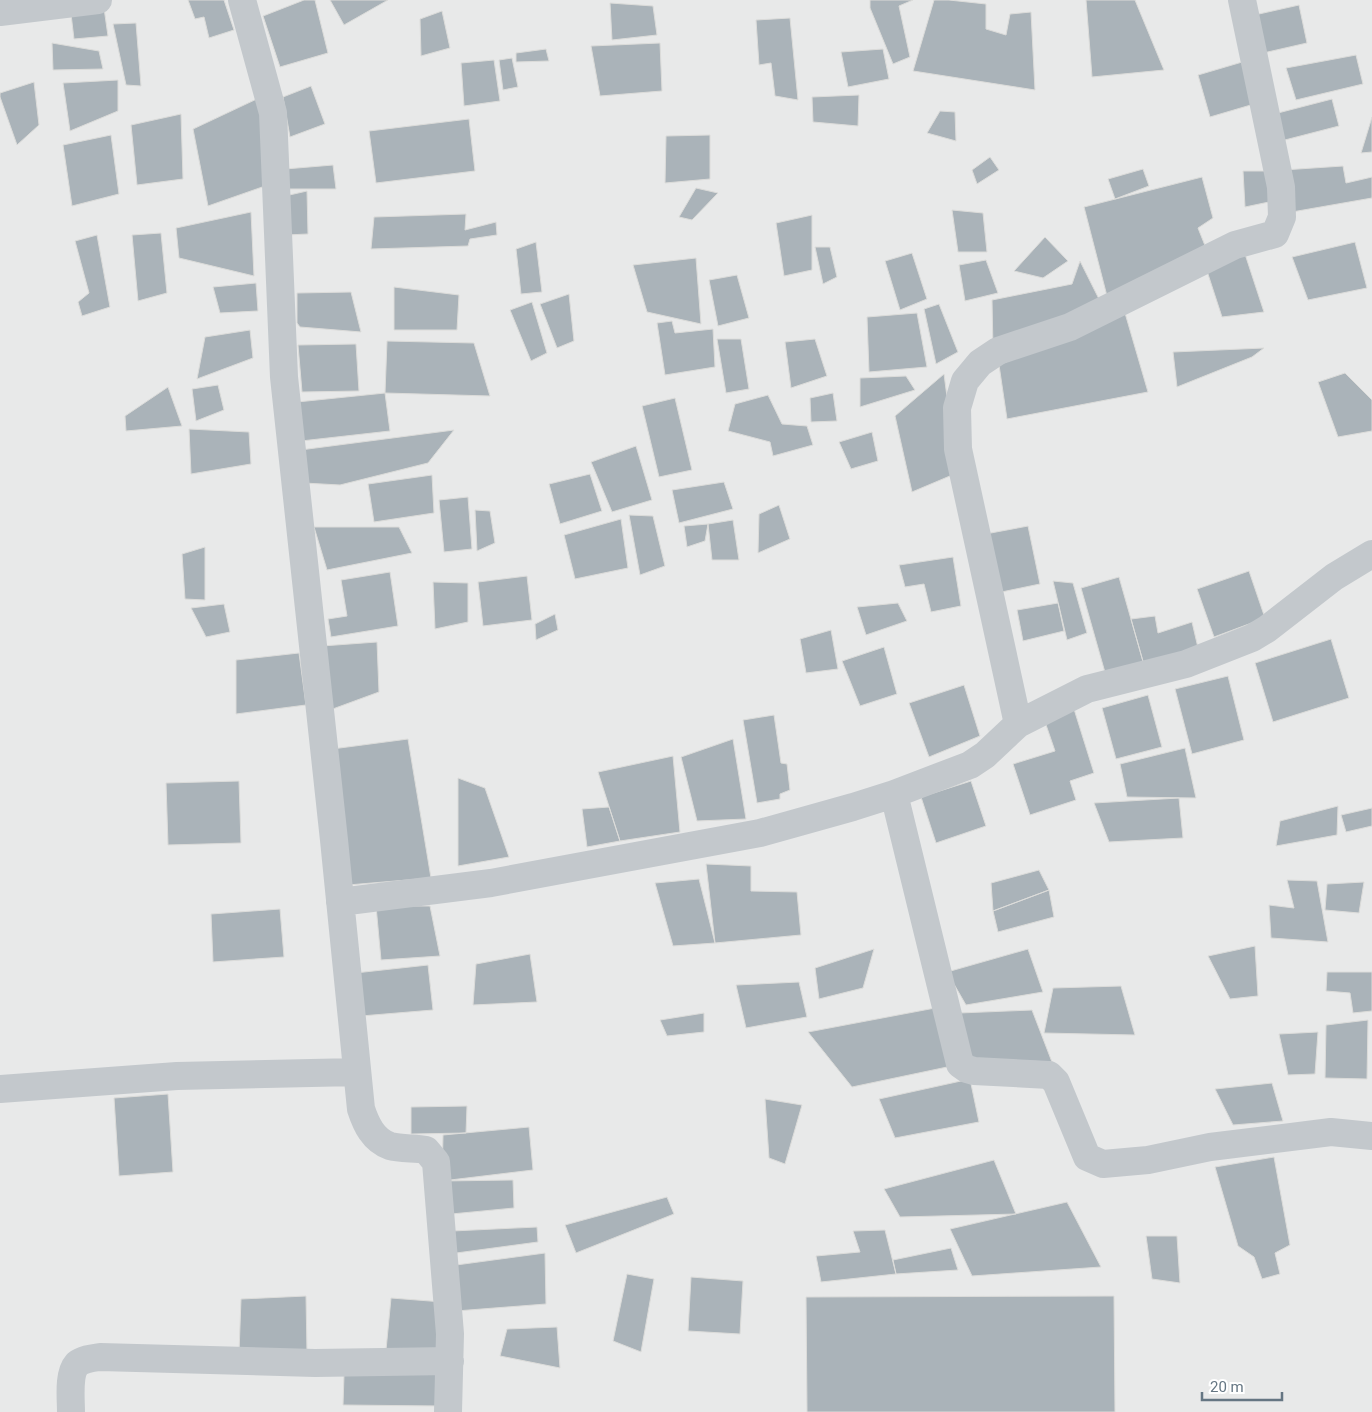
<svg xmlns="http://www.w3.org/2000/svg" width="1372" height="1412" font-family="Roboto,sans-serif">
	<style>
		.built { fill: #e8e9e9 }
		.building { fill: #aab3b9; stroke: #dcdcda }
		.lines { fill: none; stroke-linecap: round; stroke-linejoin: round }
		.minor { stroke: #c3c8cc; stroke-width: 28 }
	</style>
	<rect width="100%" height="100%" fill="#fafaf8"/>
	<!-- built -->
	<path class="built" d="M0,0H1372V1412H0Z"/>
	<!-- building -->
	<path class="building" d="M188,0H224L234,30L209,38L204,17L195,19Z
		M304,0H315L328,53L280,67L263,16Z
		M330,0H388L344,25Z
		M870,0H913L899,6L910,57L893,64L870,8Z
		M934,0H949L986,4V29L1006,35L1010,14L1031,12L1035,90L913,71Z
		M1086,0H1135L1164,70L1092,77Z
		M610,3L653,6L657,35L612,40Z
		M1299,5L1307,43L1259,54L1250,16Z
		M104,8L108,36L74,39L71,14Z
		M442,11L450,48L421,56L420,19Z
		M790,18L798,100L775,96L771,63L759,65L756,20Z
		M136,23L141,86L126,85L113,24Z
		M52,43L99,51L103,69L53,70Z
		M660,43L662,91L600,96L591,46Z
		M546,49L549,61L516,62V53Z
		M883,49L889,79L848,87L841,52Z
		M1356,55L1363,84L1296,100L1286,68Z
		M512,58L518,87L503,90L499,60Z
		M494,60L500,101L464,106L461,63Z
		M1249,60L1261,102L1210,117L1198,75Z
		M118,80V111L70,131L63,83Z
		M34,82L39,125L17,145L0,97V93Z
		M311,86L325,124L290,137L283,97Z
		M859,95L858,126L813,122L812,97Z
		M261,97L268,185L208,206L193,129Z
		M1332,99L1339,126L1281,141L1274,114Z
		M940,111L955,112L956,141L927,133Z
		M181,114L183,179L137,185L131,125Z
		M1372,117V152L1361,153Z
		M469,119L475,171L376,183L369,131Z
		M111,135L119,194L72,206L63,145Z
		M710,135V179L665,183L666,136Z
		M990,157L999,170L977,184L972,170Z
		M333,165L336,189H281L285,169Z
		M1343,166L1346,183L1372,177V198L1292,212L1283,170Z
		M1143,169L1149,186L1115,199L1108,179Z
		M1243,171H1267L1269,202L1245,207Z
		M1202,177L1213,218L1198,228L1208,253L1108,300L1084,207Z
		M696,188L718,193L692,220L679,217Z
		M307,191L308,234L286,235L285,196Z
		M952,210L983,213L987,252H958Z
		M251,212L254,276L179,258L176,228Z
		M466,214L465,230L496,222L497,235L470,239L468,246L371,249L374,217Z
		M812,215V270L784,276L776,223Z
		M161,233L167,293L138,301L132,235Z
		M97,235L110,307L82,316L78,302L89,293L75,241Z
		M1045,237L1068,261L1043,278L1014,271Z
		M536,242L542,292L521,294L516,249Z
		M1355,242L1367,288L1308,300L1292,257Z
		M815,247H830L837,277L823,284Z
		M912,253L927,299L900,310L885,261Z
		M1245,254L1264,312L1222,317L1206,268Z
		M696,258L701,324L647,312L633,265Z
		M986,260L998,293L965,301L959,265Z
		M1080,261L1101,303L993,350L992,300L1072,284Z
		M737,275L749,318L718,326L709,280Z
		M256,283L258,311L220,313L213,287Z
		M394,287L459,295L457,330H394Z
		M351,292L361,332L300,327L297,323V293Z
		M569,294L574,341L557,348L540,304Z
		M532,302L547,353L531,361L510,310Z
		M939,304L958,352L936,364L924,309Z
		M917,313L927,367L869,372L867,317Z
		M1125,313L1148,392L1007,419L999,365Z
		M672,321L675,333L713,329L715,367L665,375L657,323Z
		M250,330L253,358L197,379L205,337Z
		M717,339H741L749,389L726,393Z
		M815,339L827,376L791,388L785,342Z
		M387,341L474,343L490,396L385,393Z
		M356,344L359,391L302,392L298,345Z
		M1264,348L1252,357L1177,387L1173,352Z
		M1345,373L1372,400V431L1338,437L1318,382Z
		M944,374L957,473L912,492L895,416Z
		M906,376L915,390L860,407V378Z
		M218,385L224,410L196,421L192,389Z
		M168,387L182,426L126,431L125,416Z
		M385,393L390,431L301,441L297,402Z
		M833,393L837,421L811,422L810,398Z
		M768,395L782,424L807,426L813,445L773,456L770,442L728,431L735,404Z
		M675,398L692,470L659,477L642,406Z
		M189,429L249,432L251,464L191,474Z
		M454,430L428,463L340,485L304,483L300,450Z
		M872,432L878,461L851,469L839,442Z
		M636,446L652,500L612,512L591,462Z
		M590,474L602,511L560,524L549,484Z
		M432,475L434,513L374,522L368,484Z
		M724,482L733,509L679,523L672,490Z
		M468,497L472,549L444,552L439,500Z
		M779,505L790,539L758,553L759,514Z
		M475,510L490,511L495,543L477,551Z
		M629,515L653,516L665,566L640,575Z
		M621,519L628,568L575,579L564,535Z
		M733,520L739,560H712L708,524Z
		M708,524L705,541L687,547L684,526Z
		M1028,526L1040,584L992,594L980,535Z
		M314,527H399L412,553L327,570Z
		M205,547V600L185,599L182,554Z
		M953,557L961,606L931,612L924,584L905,587L899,565Z
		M1249,571L1265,618L1214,637L1197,589Z
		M390,572L398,626L331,637L328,619L347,616L341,580Z
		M527,576L532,620L483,626L478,582Z
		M1119,577L1144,665L1106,676L1081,588Z
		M1053,581L1073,583L1087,633L1067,640Z
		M433,582L468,583V622L435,629Z
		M898,603L907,621L866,635L857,607Z
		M1058,603L1064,631L1023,641L1017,610Z
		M224,604L230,632L206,637L191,608Z
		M555,614L558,630L536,640L535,624Z
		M1155,616L1158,633L1192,622L1199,652L1144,665L1131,619Z
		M831,630L838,669L806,673L800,639Z
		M1331,639L1349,698L1273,722L1255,663Z
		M377,642L379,692L330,710L322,646Z
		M884,647L897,694L860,706L842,661Z
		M299,653L306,705L236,714V660Z
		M1228,676L1244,740L1192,754L1175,689Z
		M964,685L980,736L929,757L909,703Z
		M1148,695L1162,747L1116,759L1102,708Z
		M1074,709L1094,773L1070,781L1076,800L1030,815L1013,764L1055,751L1044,719Z
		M774,715L781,763L787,764L790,790L780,794V799L757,803L743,720Z
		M408,739L431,878L348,885L332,749Z
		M733,739L746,819L697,821L681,757Z
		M1185,748L1196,798L1127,797L1120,764Z
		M673,756L680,832L620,841L598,772Z
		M458,778L485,788L509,857L458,866Z
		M239,781L241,843L168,845L166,783Z
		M971,781L986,826L936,843L921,797Z
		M1179,798L1183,838L1109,842L1094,803Z
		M1338,806L1337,835L1276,846L1280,821Z
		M609,807L620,841L587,847L582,809Z
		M1372,808V826L1346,832L1341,815Z
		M706,864L751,866V891L797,892L801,935L715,943Z
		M1039,870L1049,890L993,911L991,883Z
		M699,879L715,943L673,946L655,883Z
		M1287,880L1317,881L1328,942L1271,938L1269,905L1294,908Z
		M1364,882L1359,913L1325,910L1327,884Z
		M1049,890L1054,917L998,932L993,911Z
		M376,906H430L440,956L381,960Z
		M280,909L284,957L213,962L211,914Z
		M1255,946L1258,996L1230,999L1208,956Z
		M874,949L863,988L819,999L815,968Z
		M1028,949L1043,992L966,1005L947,972Z
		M530,954L537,1002L473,1005L476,964Z
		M428,965L433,1010L361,1016L355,973Z
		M1327,972H1372V1011L1353,1013L1350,993L1326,991Z
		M799,982L807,1017L746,1028L736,985Z
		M1121,986L1135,1035L1044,1033L1053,988Z
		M935,1008L952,1066L852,1087L808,1032Z
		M1032,1010L1052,1062L970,1059L959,1013Z
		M704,1013V1032L667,1036L660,1020Z
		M1368,1020L1367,1079L1325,1078L1326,1025Z
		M1318,1032L1315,1074L1288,1075L1279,1034Z
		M970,1079L979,1122L895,1138L879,1099Z
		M1272,1083L1283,1121L1233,1125L1215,1089Z
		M168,1094L173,1172L119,1176L114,1098Z
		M765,1099L802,1105L785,1164L769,1158Z
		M467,1106L466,1133L411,1134V1107Z
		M529,1127L533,1170L442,1181L443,1135Z
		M1274,1157L1290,1245L1275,1253L1280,1274L1262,1279L1254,1257L1238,1246L1215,1167Z
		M994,1160L1016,1214L900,1217L884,1189Z
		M513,1180L514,1208L441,1215L442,1181Z
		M667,1197L674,1214L576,1253L565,1225Z
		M1067,1202L1101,1267L972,1276L950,1229Z
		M537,1227L538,1242L449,1254L452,1231Z
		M885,1230L896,1274L821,1282L816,1256L860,1252L853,1231Z
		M1146,1236H1177L1180,1283L1152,1279Z
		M951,1248L958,1270L896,1274L893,1260Z
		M545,1253L546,1304L456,1311V1265Z
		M627,1274L654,1279L641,1352L613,1341Z
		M691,1277L743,1281L740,1334L688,1331Z
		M306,1296L307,1353H239L241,1299Z
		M1114,1296L1115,1412H807L806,1297Z
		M391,1298L443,1302L449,1348L386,1350Z
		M557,1327L560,1368L500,1356L507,1329Z
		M444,1371L441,1406L343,1405L344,1375Z"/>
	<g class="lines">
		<!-- minor -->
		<path class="minor" d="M242,0L273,113L284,377L334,840L361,1109C366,1124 373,1140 390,1146C400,1149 415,1148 426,1150L436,1162L450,1334L448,1412
			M0,12L98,0
			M1018,724L958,449L957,408L965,381L980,363L998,351L1070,327L1235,245L1275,234L1282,217L1281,187L1242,0
			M894,794L960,1064L967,1069L974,1071L1049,1075L1056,1082L1087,1157L1103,1164L1148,1160L1210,1147L1331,1132L1372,1136
			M340,902L491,883L760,833L853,807L894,794L970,765L985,755L1018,724L1087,689L1186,664L1252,638L1267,629L1334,577L1372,554
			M0,1089L177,1076L357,1072
			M71,1412C71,1399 68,1374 77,1364C83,1359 93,1358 100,1357L315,1363L450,1361"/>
	</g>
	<!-- scale -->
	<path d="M1202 1392v8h80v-8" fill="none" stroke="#657683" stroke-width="2.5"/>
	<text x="1210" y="1392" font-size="15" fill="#657683" stroke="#ffffff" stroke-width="4" paint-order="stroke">20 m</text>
</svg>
